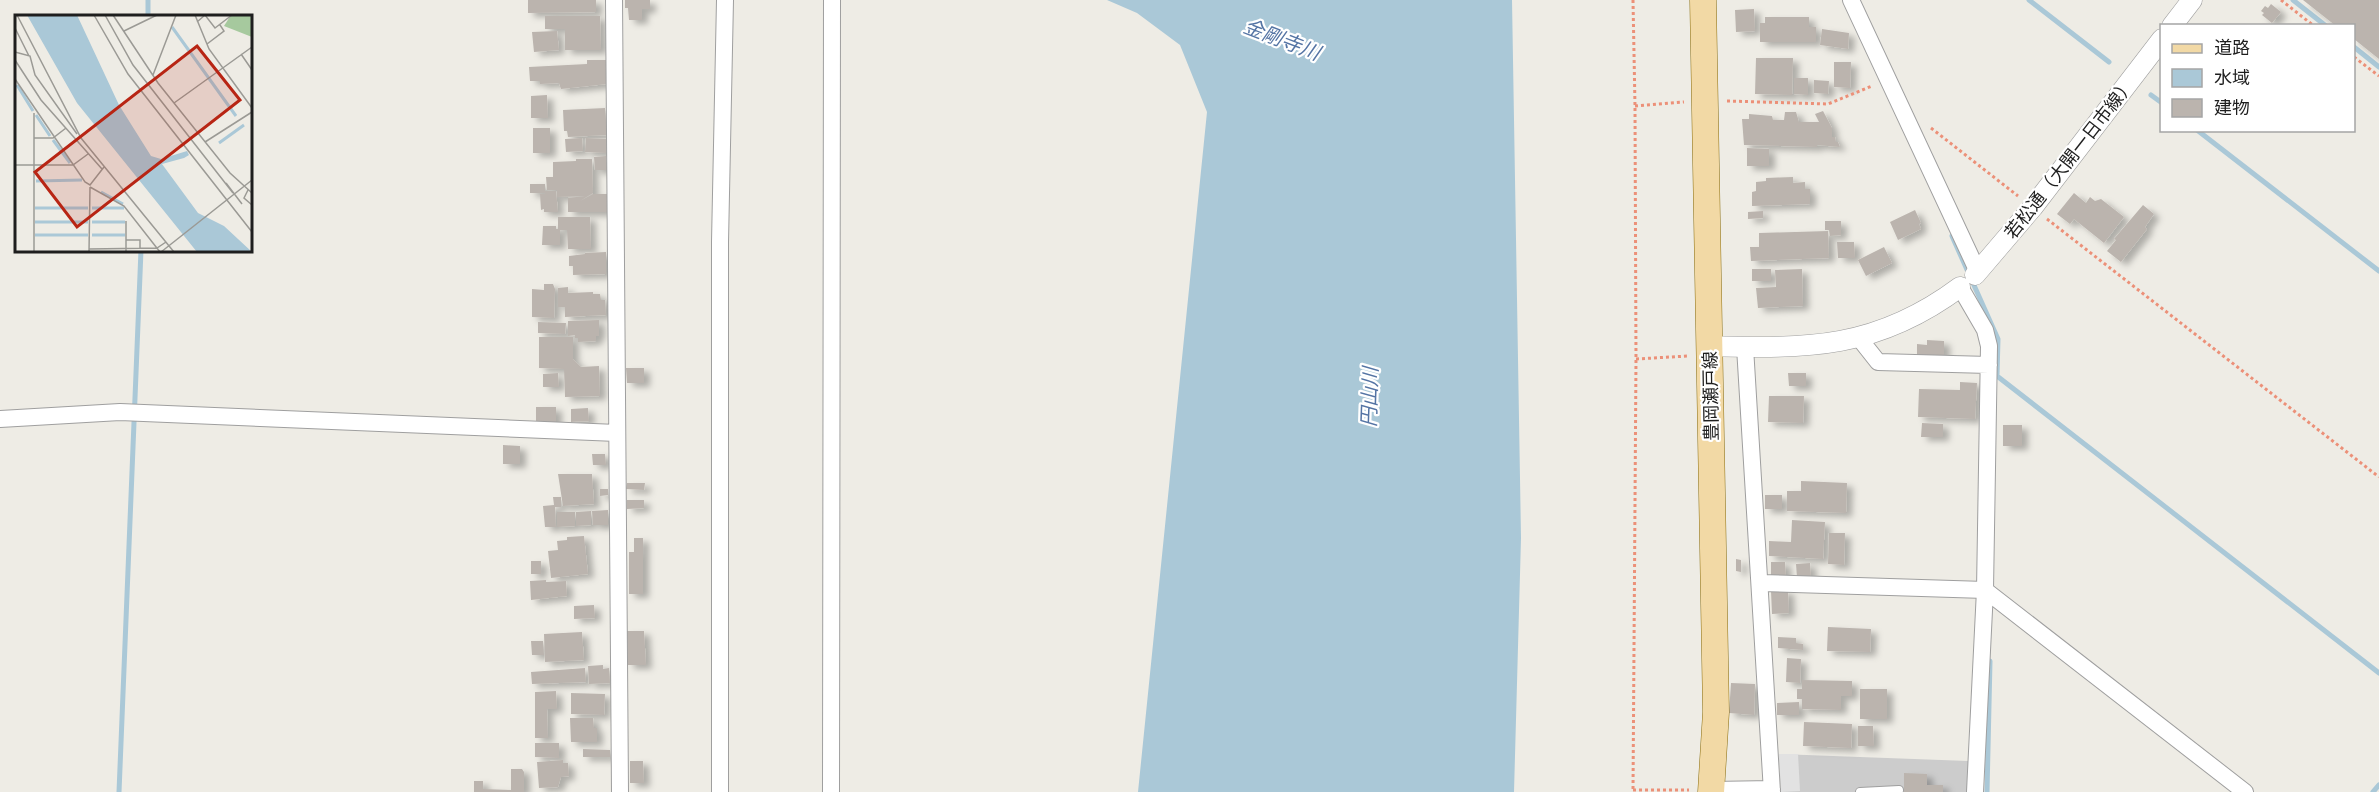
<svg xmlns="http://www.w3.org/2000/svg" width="2379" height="792" font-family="Manrope,'Noto Sans JP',sans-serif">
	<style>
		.religious { fill: #ccc }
		.parking { fill: #e2e2e2 }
		.water { fill: #aac8d7 }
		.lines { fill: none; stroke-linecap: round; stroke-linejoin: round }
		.stream { stroke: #aac8d7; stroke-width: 5 }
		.building { fill: #bbb4ae; filter: url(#shadow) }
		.service-casing { stroke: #9f9f9f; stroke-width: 10 }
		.minor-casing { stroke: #9f9f9f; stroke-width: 18 }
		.tertiary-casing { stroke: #9f9f9f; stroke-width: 21 }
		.primary-casing { stroke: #896d0f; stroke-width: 27 }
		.path { stroke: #ec9078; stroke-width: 3; stroke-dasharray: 3 3; stroke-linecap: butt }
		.service { stroke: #fff; stroke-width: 8 }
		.minor { stroke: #fff; stroke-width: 16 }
		.tertiary { stroke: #fff; stroke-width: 20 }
		.primary { stroke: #f2d9a5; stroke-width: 26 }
		.labels { text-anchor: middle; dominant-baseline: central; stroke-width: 4.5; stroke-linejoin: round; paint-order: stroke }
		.street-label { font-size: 18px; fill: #1e1e1e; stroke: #fff }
		.water-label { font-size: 20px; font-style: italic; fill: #5474a4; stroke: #fff }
		.inset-river { fill: none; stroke: #aac8d7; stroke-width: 3 }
		.inset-road { fill: none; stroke: #9b9a95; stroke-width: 1.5 }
		.view { fill: #b82514; fill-opacity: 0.15; stroke: #b82514; stroke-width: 3 }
		.inset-edge { fill: none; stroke: #1e1e1e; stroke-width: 3 }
	</style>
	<defs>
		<filter id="shadow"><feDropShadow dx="6" dy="4" stdDeviation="3" flood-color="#0004"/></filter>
	</defs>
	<rect width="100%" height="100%" fill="#eeece5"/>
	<!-- religious -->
	<path class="religious" d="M1779,754L1968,761L1967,792H1781Z"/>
	<!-- parking -->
	<path class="parking" d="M1779,754H1798L1800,791L1781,792Z"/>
	<!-- water -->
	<path class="water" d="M1107,0H1512L1521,538L1514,792H1138L1207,112L1180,45L1137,13Z"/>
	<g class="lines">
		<!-- stream -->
		<path class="stream" d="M2029,0L2109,62
			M2293,0L2326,26
			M148,16V0
			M2354,47L2379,67
			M2151,95L2162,103
			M2197,130L2379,271
			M1952,236L1998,339L1997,375
			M1997,376L2379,673
			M119,792L141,250
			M1987,792L1990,661
			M2373,792L2379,785"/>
	</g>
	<!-- building -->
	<path class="building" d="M528,0H596V12L528,13Z
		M625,0H650V9H642V20H629L628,8H625Z
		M2303,0H2379V59L2354,39V26H2336Z
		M2271,4L2281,12L2272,23L2262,15L2264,13L2261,11L2265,6L2268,8Z
		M1754,9L1755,31L1736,32L1735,10Z
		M545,16H600L601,50H565V29H545Z
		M1765,17H1809V27H1816V42H1760V23H1765Z
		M1822,29L1849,33L1848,49L1820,45Z
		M557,31L559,50L534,52L532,32Z
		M1756,58H1793L1792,95L1755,94Z
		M587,60H606L607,84L561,89L559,83L540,84V81H530L529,67L587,64Z
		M1834,62H1851L1850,88L1834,87Z
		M1794,78H1808V95L1794,94Z
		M1814,80L1829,81L1828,94L1814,93Z
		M547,95L548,118H531V96Z
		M605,108L607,135L568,137L567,131H564L563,110Z
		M1823,111L1832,128V137H1835L1836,142H1838L1840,147L1817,145V147L1744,145L1742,119H1749V114L1772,116L1773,120H1784L1785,112H1796L1799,122H1819L1815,114Z
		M533,128H550V153H533Z
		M582,138L583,151L566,152L565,139Z
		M586,138L607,139L606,153L585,152Z
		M1747,148L1769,149V166H1747Z
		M606,156L607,170H595L594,157Z
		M576,159H592L593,193L580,201L593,194H607V212H568V198L585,196L557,197V190H547L546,177H553V162L576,161Z
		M1793,177V183L1805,182V189H1810V204L1752,206V192L1756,191V182L1766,181V178Z
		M530,184H545V193H530Z
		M545,191H556L558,212H544V209L541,210L540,194H545Z
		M2074,193L2086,203L2090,197L2095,201L2101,199L2124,217L2104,243L2074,219L2070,224L2057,214Z
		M2143,205L2154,214L2145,227L2147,229L2121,262L2107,251L2116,240L2114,239Z
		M1915,210L1921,223L1919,224L1921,229L1898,240L1890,222Z
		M1763,211V218L1748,219V212Z
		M558,217H590L591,249H568L567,230H560V245H542L543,226H556V229H558Z
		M1825,221H1841V235L1830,236L1829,230H1825Z
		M1828,231L1829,258L1751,261L1750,247H1759V233Z
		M1837,242H1854L1855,258H1838Z
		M1884,247L1892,263L1866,276L1858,260Z
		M606,252V274L573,275V266H569V256L585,254V253Z
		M1752,269H1771V281H1752Z
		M1802,269L1803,306L1758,308L1756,288L1776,287L1775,270Z
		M544,284H553L555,289L554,318L532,317V289L544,290Z
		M568,287V293L593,292V294H600L601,300H605L606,315L565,317V307H558V288Z
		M599,320V336H596V341L578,342V338H575V335L568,336V321Z
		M538,322L566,323L565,334L538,333Z
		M539,337H573V359L581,367L599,366L600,396L565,397L564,369L539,368Z
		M1927,340L1944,341V356L1917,355V344L1927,345Z
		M626,368H644V383H627Z
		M558,373L559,387H543V374Z
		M1788,373H1806V386H1789Z
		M1960,382L1977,383L1975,419L1918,417L1919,389L1960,390Z
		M1769,396H1804L1803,423L1768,422Z
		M536,407H556V425H536Z
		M588,408L589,421L571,422V409Z
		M1922,423L1943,424V437H1921Z
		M2003,425H2022V446H2003Z
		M503,445L520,446V464H503Z
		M592,454H605L606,465H593Z
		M558,474H592L594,504L563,506Z
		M1801,481L1847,483L1846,513L1787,511V491H1801Z
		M627,483H645L644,490L626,489Z
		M600,489H608V495L600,496Z
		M1765,495H1782V509H1765Z
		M553,497H561V507H555L556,527H545L543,506L554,505Z
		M627,500H644V508L627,509Z
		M608,510V525H593L592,511Z
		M591,511V525L576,526V512Z
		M557,512H575V526L557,527Z
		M1792,520L1825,522L1823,559L1769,556V541L1791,542Z
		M1829,533H1845L1844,565L1828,564Z
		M584,536L588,574L551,578L548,551L558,550L557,541L567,540V537Z
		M634,538H643V594H629V552H634Z
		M1736,559L1741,560V572L1736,571Z
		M531,561H541V574H531Z
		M1771,562H1785L1786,578H1771Z
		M1810,563L1811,578H1797L1796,564Z
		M546,580V582L566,581L567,596L531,600L530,581Z
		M1788,590L1789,613L1772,614L1771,591Z
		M594,605L595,618L574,619V606Z
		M1828,627L1871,629L1870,652L1827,651Z
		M627,631H644L646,665H628Z
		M582,632L584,660L545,662L544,634Z
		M1778,637L1796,638V643L1803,644V650L1778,648Z
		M531,641H543L544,655H532Z
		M1787,658L1801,659L1800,683L1786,682Z
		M603,665V669L609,668L610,683L589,684L588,666Z
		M585,668L586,682L532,684L531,672Z
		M1802,680L1852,681V696H1841V710L1802,709V699H1797V689H1802Z
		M1731,683L1755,684L1754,715L1729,713Z
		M1860,689H1887V719H1860Z
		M556,691L557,709H547L548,738H535V692Z
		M571,693L605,694L604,715L571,714Z
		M1799,702V715H1777V703Z
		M570,718H593L594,728H597V742H571Z
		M1804,722L1852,724L1851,748L1803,746Z
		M1858,726H1873L1874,746H1858Z
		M535,743H559V758L535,757Z
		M583,749L610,750V757H583Z
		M563,760V763H568L569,776L561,777L558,787L539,788L537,762Z
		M630,761H643L644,783H630Z
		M511,769H522L524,772V792H474V781H483V789L511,790Z
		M1904,773L1927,774V785H1943V792H1904Z"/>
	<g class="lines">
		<!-- service casing -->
		<g class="service-casing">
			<path id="service" d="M1860,792L1899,790"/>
		</g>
		<!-- minor casing -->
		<g class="minor-casing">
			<path id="minor" d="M614,0L620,792
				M1851,0L1978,272
				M1960,287L1985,330L1989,346L1985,590L1975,792
				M1859,338L1878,362L1989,365
				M1745,347L1772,792
				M0,419L120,412L617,433
				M1761,583L1985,590L2245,792
				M1712,790L1772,789
				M720,792V242L725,0
				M831,792L832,0"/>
		</g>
		<!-- tertiary casing -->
		<g class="tertiary-casing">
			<path id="tertiary" d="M2172,26L2192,0
				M1975,275L2033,207L2162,39
				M1709,346C1808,349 1877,349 1960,287"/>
		</g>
		<!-- primary casing -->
		<g class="primary-casing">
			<path id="primary" d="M1703,0L1716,712L1711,792"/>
		</g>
		<!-- path -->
		<path class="path" d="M1633,0L1635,106L1636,359L1633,792
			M2281,0L2314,26
			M2354,57L2379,76
			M1727,101L1828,104L1872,86
			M1635,106L1684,102
			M1931,128L2018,196
			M2047,219L2379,477
			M1636,359L1688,356
			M1633,790H1689"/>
		<!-- service -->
		<use href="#service" class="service"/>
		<!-- minor -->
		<use href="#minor" class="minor"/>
		<!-- tertiary -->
		<use href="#tertiary" class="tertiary"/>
		<!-- primary -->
		<use href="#primary" class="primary"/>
	</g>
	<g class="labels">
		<!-- street labels -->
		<g class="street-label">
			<text transform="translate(2069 158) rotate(-52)">若松通（大開一日市線）</text>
			<text transform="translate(1710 396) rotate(-91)">豊岡瀬戸線</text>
		</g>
		<!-- water labels -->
		<g class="water-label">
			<text transform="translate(1282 39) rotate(21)">金剛寺川</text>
			<text transform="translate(1369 397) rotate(-88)">円山川</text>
		</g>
	</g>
	<!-- overview -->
	<g transform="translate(15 15)">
		<rect width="237" height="237" fill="#eeece5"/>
		<path d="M216,0H237V22L209,11Z" fill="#a6c99e"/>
		<path d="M12,0H62L104,90L136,141L146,144L172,136L174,140L169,143L147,149L183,198L209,211L237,237H182L62,88Z" fill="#aac8d7"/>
		<path class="inset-river" d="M157,12L221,101M2,70L18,96M21,100L35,121M38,125L55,148M204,128L229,110M21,166L67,165M86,177L108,189M20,193H73M77,193H109M20,207H73M77,207H110M20,220H73M77,220H110"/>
		<path class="inset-road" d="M2,0L66,123L159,237M79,0L113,59L237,217M90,0L118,50L218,178M98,0L143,68L215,158L237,178M180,0L194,34L237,93M182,7L190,0L200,13L217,0M0,13L14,41M109,16L142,0M192,29L209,16L205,10M0,37L15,41L20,60L62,119M226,39L237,55M0,45L26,85L87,154M138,60L161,0M0,64L70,167L75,170L89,152M159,88L237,32M19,98V150M19,123H38L51,113M190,127L237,97M0,150H58L73,139M19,150V237M211,168L227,189M75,172L109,191L145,237M233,175L229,183L237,190M111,206V237M111,225H125V233M74,234L142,233L151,227M74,237L75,172M146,237L237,165"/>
		<path class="view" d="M182,31L225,85L62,212L20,157Z"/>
		<rect width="237" height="237" class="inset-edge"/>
	</g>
	<!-- legend -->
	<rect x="2160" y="24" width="195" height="108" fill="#ffffff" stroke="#a5a5a5" stroke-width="1.5"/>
	<rect x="2172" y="44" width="30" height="9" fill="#f2d9a5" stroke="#a5a5a5" stroke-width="1.5"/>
	<text x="2214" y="54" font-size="18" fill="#1e1e1e">道路</text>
	<rect x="2172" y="69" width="30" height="18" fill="#aac8d7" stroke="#a5a5a5" stroke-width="1.5"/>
	<text x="2214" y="84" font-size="18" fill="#1e1e1e">水域</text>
	<rect x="2172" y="99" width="30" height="18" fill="#bbb4ae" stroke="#a5a5a5" stroke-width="1.5"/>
	<text x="2214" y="114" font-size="18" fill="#1e1e1e">建物</text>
</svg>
